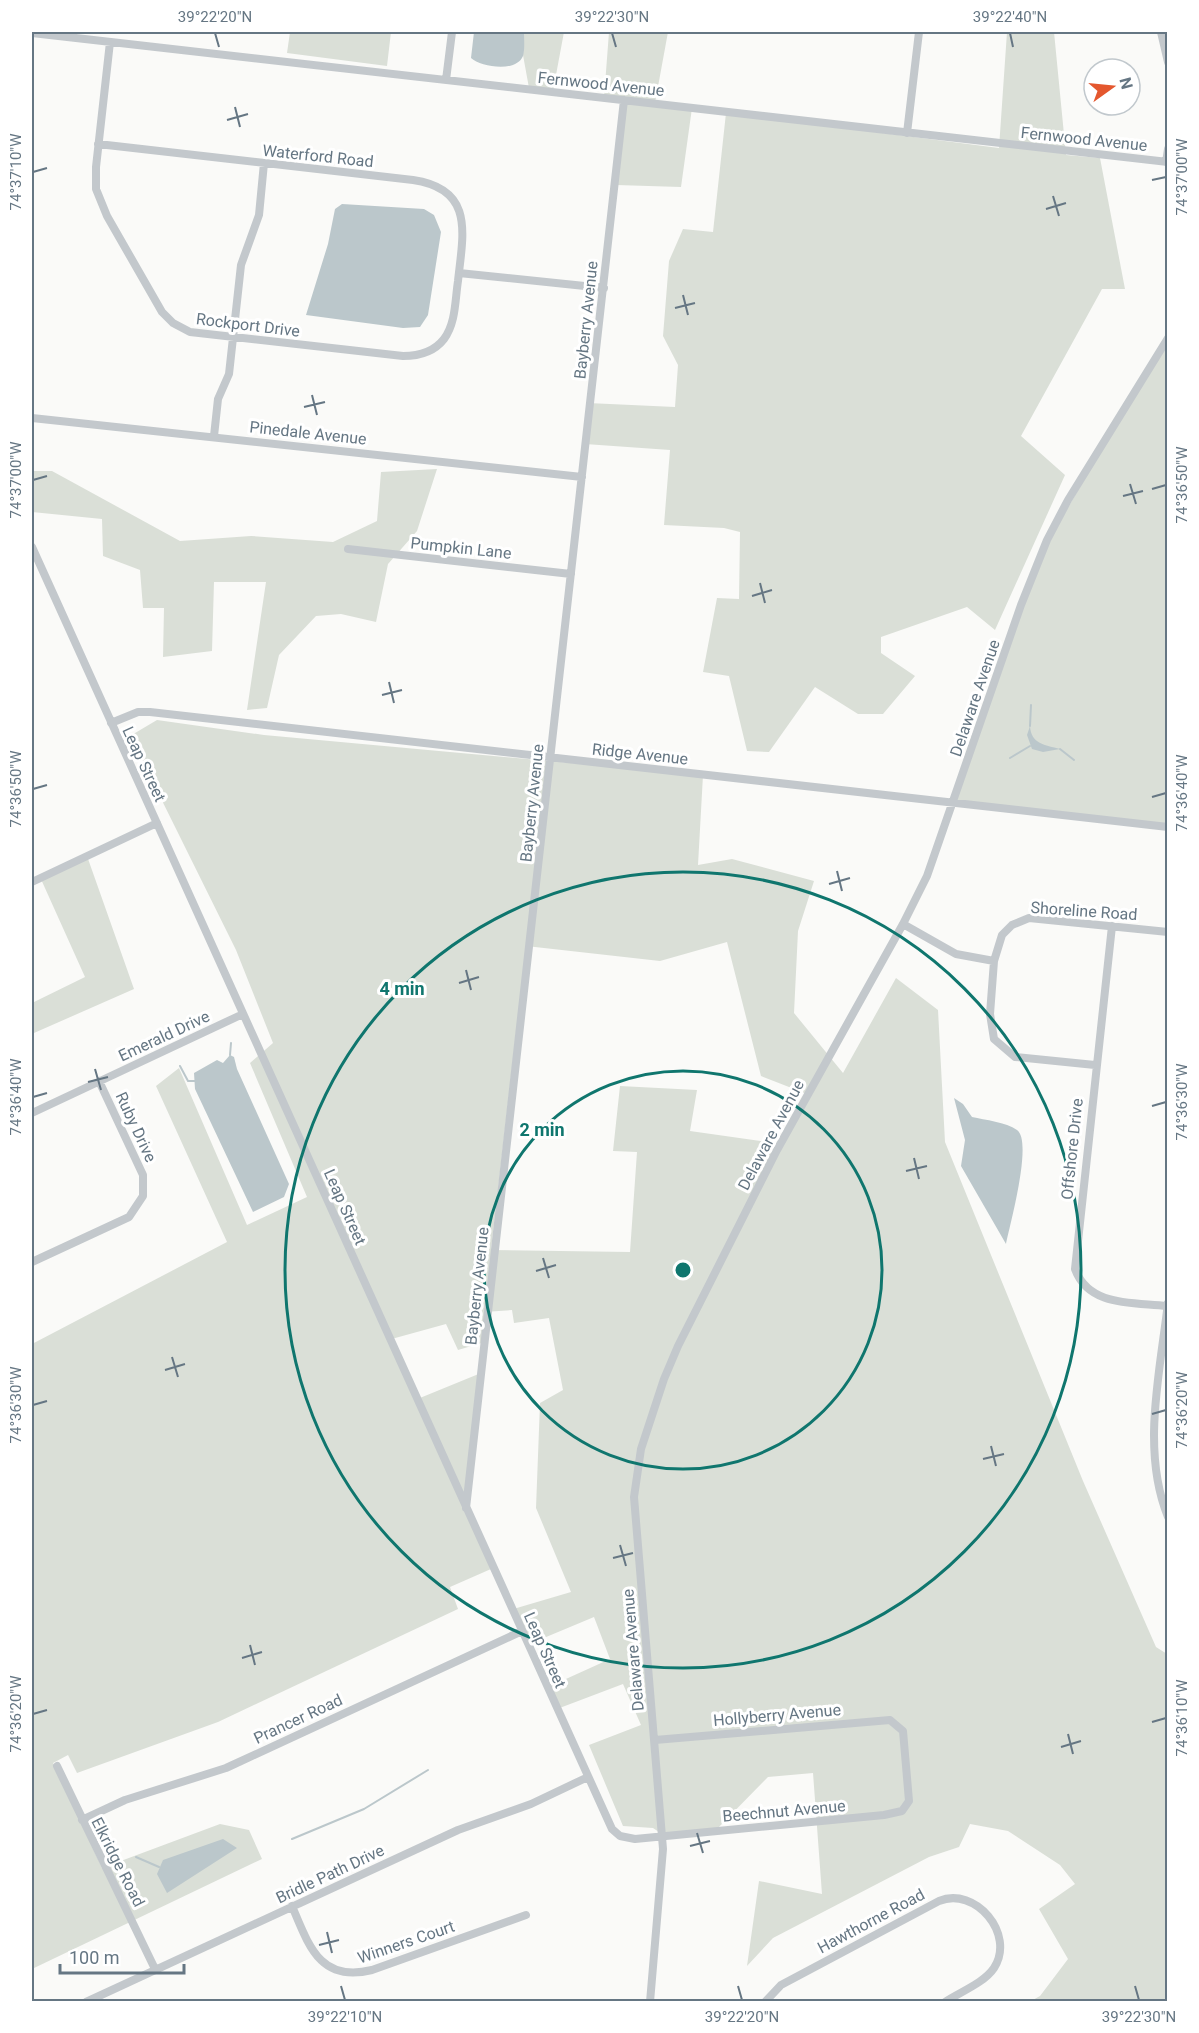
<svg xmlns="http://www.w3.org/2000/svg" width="1199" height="2033" font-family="Roboto,sans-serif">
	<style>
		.green { fill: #dadfd7; fill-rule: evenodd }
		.water { fill: #bbc7cb }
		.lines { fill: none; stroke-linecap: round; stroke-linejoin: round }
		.stream { stroke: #bbc7cb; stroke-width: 2 }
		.minor { stroke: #c3c8cc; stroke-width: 8 }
		.ticks { fill: none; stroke: #657683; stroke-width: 2 }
		.ring { fill: none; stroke: #0f766e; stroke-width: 3 }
		.labels { text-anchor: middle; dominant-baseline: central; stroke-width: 6; stroke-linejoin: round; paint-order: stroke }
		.street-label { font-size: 16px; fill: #657683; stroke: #fff }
		.centre { fill: #0f766e; stroke: #fff; stroke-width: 3 }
		.ring-label { font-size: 18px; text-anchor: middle; font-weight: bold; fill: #0f766e; stroke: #fff; stroke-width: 6; stroke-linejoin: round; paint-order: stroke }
		.neatline { fill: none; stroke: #657683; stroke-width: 2 }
		.ticks-label { font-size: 15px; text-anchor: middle; fill: #657683 }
	</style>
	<rect width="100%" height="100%" fill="#fafaf8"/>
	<!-- green -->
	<path class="green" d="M290,32H391L387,66L287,53Z
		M524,32H564L553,91L529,88L523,55Z
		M609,32H668L655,103L692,108L681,187L616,185L623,100L604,98Z
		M1007,32H1054L1066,155L1100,158L1125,289H1102L1021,436L1065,475L995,630L967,607L881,637V653L915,676L883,714H858L815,687L769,752L747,751L729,676L703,672L717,598L739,599L740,532L724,528L664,525L670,450L585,444L588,403L675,407L678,365L663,336L669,261L683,229L713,232L726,113L999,148Z
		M1167,337V827L954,802L1041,554Z
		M437,469L417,531L388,564L376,622L341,614L316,616L279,655L267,708L247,710L266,582H214L212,651L163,657L164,608H143L140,570L103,556L102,519L32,512V471H52L180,541L251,536L333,542L377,521L381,472Z
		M157,720L264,735L703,775L698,865L732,859L814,881L798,931L794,1013L843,1073L896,978L938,1010L945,1142L1083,1481L1156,1647L1167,1654V2001H1031L1040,1996L1068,1959L1039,1909L1075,1884L1060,1865L1008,1831L970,1824L959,1847L929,1857L773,1938L747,1966L759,1881L822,1894L813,1773L768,1777L716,1830L662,1834L653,1828L623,1826L589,1745L641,1725L623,1684L557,1709L546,1688L610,1659L594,1617L527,1645L510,1610L571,1592L536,1508L540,1403L563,1390L549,1318L514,1323L512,1310L484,1312L485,1342L458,1350L446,1324L388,1340L415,1400L481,1373L466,1514L491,1569L450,1587L458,1609L218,1722L77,1773L68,1755L53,1763L102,1868L220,1824L249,1830L262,1859L32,1969V1344L227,1242L156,1086L179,1068L247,1225L307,1197L250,1063L273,1043L236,950L130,736ZM727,942L761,1076L807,1094L781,1144L690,1131L697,1090L620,1086L613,1151L637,1152L630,1252L491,1250L526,946L660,961Z
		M87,856L134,989L34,1033L32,1030V1003L85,977L40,877Z"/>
	<!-- water -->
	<path class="water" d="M474,32H524C524,39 525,49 523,56C516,73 481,67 471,58Z
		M342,204L424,209L434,215L441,232L428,315L420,327L403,328L306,315L328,244L335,209Z
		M1030,726C1031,744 1045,745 1060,749L1043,752L1032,749L1027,735Z
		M230,1055L234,1057L237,1069L289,1184L284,1197L253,1212L195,1089L194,1073L217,1060L223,1063Z
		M954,1098L963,1104L972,1117C985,1120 1006,1122 1017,1130C1033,1141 1010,1224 1006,1244L961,1166L965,1140Z
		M223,1839L237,1848L167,1893L157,1874L163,1860Z"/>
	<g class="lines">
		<!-- stream -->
		<path class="stream" d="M1030,726L1031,705
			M1060,749L1074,760
			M1010,758L1030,746
			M230,1055L231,1043
			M180,1066L188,1081H197
			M292,1839L364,1809L428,1770
			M136,1857L159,1867"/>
		<!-- minor -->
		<path class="minor" d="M1161,32L1168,62
			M32,33L1168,162
			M446,80L452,32
			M907,133L919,32
			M98,144L413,180C475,189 463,234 458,281C455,300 456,323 444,339C434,352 418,356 403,356L190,332L173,323L162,312L107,216L96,189V167L110,42
			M1166,162L1168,149
			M459,273L604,288
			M32,418L582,477
			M214,436L218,399L229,374L241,265L259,215L264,163
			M32,547L612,1829L620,1836L635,1839L884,1815L902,1811L909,1801L903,1731L890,1720L655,1740
			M348,549L571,574
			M111,723L138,712H150L1168,827
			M32,882L157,823
			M903,924L956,954L994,961
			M1112,926L1075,1269C1089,1307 1133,1302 1167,1306
			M1095,1065L1015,1057L994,1039L990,1014L994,961L1002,935L1012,925L1029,918L1168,932
			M32,1113L243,1014
			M32,1262L129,1217L143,1196V1175L99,1081
			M1168,1303C1160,1372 1141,1451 1168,1517
			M466,1508L624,100
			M57,1766L155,1969
			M82,1820L125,1800L226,1768L522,1631
			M292,1906C309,1946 320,1983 372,1970L526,1915
			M86,2002L458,1830L531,1804L588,1777
			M650,2002L663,1849L634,1497L641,1449L664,1379L678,1346L777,1150L903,924L927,876L1021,605L1047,540L1068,500L1168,338
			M765,2002L781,1985L939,1901C975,1886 1016,1934 994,1968C984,1983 960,1992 945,2002"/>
	</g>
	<!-- ticks -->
	<path class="ticks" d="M215,33L219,47M612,33L616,47M1010,33L1013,47M235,107L240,127M227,120L248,114M33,172L47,168M1152,180L1166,177M1053,196L1059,216M1046,209L1066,203M683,295L688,315M675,308L695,303M312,395L317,415M304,407L325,402M33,480L47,476M1130,484L1136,504M1152,489L1166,485M1123,496L1143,491M760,583L765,603M752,596L772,590M389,682L394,703M382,695L402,690M33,789L47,785M1152,797L1166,793M837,871L842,891M829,884L850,878M466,970L471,990M459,983L479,977M95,1069L101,1090M88,1082L108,1077M33,1097L47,1093M1152,1106L1166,1102M914,1158L919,1179M906,1171L927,1166M543,1258L549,1278M536,1271L556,1265M172,1357L178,1377M165,1370L185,1364M33,1405L47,1401M1152,1414L1166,1410M991,1446L996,1466M983,1459L1004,1454M620,1545L626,1566M613,1558L633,1553M250,1645L255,1665M242,1658L262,1652M33,1714L47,1710M1152,1722L1166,1718M1068,1734L1073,1754M1061,1747L1081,1741M697,1833L703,1853M690,1846L710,1841M327,1932L332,1953M319,1945L339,1940M341,1986L345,2000M738,1986L742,2000M1135,1986L1139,2000"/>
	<!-- distance rings -->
	<g class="ring">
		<circle cx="683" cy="1270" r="199"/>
		<circle cx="683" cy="1270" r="398"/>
	</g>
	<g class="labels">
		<!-- street labels -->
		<g class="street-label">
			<text transform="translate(601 84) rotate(6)">Fernwood Avenue</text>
			<text transform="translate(1084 139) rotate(6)">Fernwood Avenue</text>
			<text transform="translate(318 156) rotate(6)">Waterford Road</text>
			<text transform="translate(586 320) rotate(-84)">Bayberry Avenue</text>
			<text transform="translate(248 325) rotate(7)">Rockport Drive</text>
			<text transform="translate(308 433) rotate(6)">Pinedale Avenue</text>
			<text transform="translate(461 548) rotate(6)">Pumpkin Lane</text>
			<text transform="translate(975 698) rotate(-71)">Delaware Avenue</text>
			<text transform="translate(640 754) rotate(6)">Ridge Avenue</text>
			<text transform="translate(144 764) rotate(65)">Leap Street</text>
			<text transform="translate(532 803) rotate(-84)">Bayberry Avenue</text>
			<text transform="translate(1084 911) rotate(4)">Shoreline Road</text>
			<text transform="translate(164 1036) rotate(-25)">Emerald Drive</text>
			<text transform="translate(136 1127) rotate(65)">Ruby Drive</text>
			<text transform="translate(771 1135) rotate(-62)">Delaware Avenue</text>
			<text transform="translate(1072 1149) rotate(-84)">Offshore Drive</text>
			<text transform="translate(345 1207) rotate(66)">Leap Street</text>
			<text transform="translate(477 1286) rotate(-84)">Bayberry Avenue</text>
			<text transform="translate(545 1650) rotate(66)">Leap Street</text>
			<text transform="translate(633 1650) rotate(-95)">Delaware Avenue</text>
			<text transform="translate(777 1715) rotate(-5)">Hollyberry Avenue</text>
			<text transform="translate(298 1719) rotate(-25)">Prancer Road</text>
			<text transform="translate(784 1811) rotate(-5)">Beechnut Avenue</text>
			<text transform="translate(118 1862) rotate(63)">Elkridge Road</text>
			<text transform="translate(330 1874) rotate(-25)">Bridle Path Drive</text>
			<text transform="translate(871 1921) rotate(-28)">Hawthorne Road</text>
			<text transform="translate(406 1942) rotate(-19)">Winners Court</text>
		</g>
	</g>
	<circle cx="683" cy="1270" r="9" class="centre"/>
	<g class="ring-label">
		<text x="402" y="995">4 min</text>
		<text x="542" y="1136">2 min</text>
	</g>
	<!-- border -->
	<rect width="1199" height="2033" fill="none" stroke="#ffffff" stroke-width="66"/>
	<!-- north arrow -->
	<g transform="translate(1112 87) rotate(75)"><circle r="28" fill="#ffffff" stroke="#c1c8cd" stroke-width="1.5"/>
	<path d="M0-4.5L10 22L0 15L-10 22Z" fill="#e4572e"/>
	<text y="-9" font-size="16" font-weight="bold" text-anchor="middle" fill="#657683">N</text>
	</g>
	<!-- scale -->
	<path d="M60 1964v9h124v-9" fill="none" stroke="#657683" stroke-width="3"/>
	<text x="69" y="1964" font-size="18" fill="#657683" stroke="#ffffff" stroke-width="4.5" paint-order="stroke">100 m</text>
	<rect x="33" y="33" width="1133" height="1967" class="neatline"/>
	<g class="ticks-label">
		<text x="215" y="22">39°22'20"N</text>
		<text x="612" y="22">39°22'30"N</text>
		<text x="1010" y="22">39°22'40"N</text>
		<text transform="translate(16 172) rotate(-90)" y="5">74°37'10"W</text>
		<text transform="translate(1182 177) rotate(-90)" y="5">74°37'00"W</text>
		<text transform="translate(16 480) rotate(-90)" y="5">74°37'00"W</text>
		<text transform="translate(1182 485) rotate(-90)" y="5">74°36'50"W</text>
		<text transform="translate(16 789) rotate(-90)" y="5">74°36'50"W</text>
		<text transform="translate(1182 793) rotate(-90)" y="5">74°36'40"W</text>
		<text transform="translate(16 1097) rotate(-90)" y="5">74°36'40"W</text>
		<text transform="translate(1182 1102) rotate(-90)" y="5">74°36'30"W</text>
		<text transform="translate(16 1405) rotate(-90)" y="5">74°36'30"W</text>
		<text transform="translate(1182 1410) rotate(-90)" y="5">74°36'20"W</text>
		<text transform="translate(16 1714) rotate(-90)" y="5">74°36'20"W</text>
		<text transform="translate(1182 1718) rotate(-90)" y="5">74°36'10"W</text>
		<text x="345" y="2022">39°22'10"N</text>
		<text x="742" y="2022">39°22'20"N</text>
		<text x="1139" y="2022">39°22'30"N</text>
	</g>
</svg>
